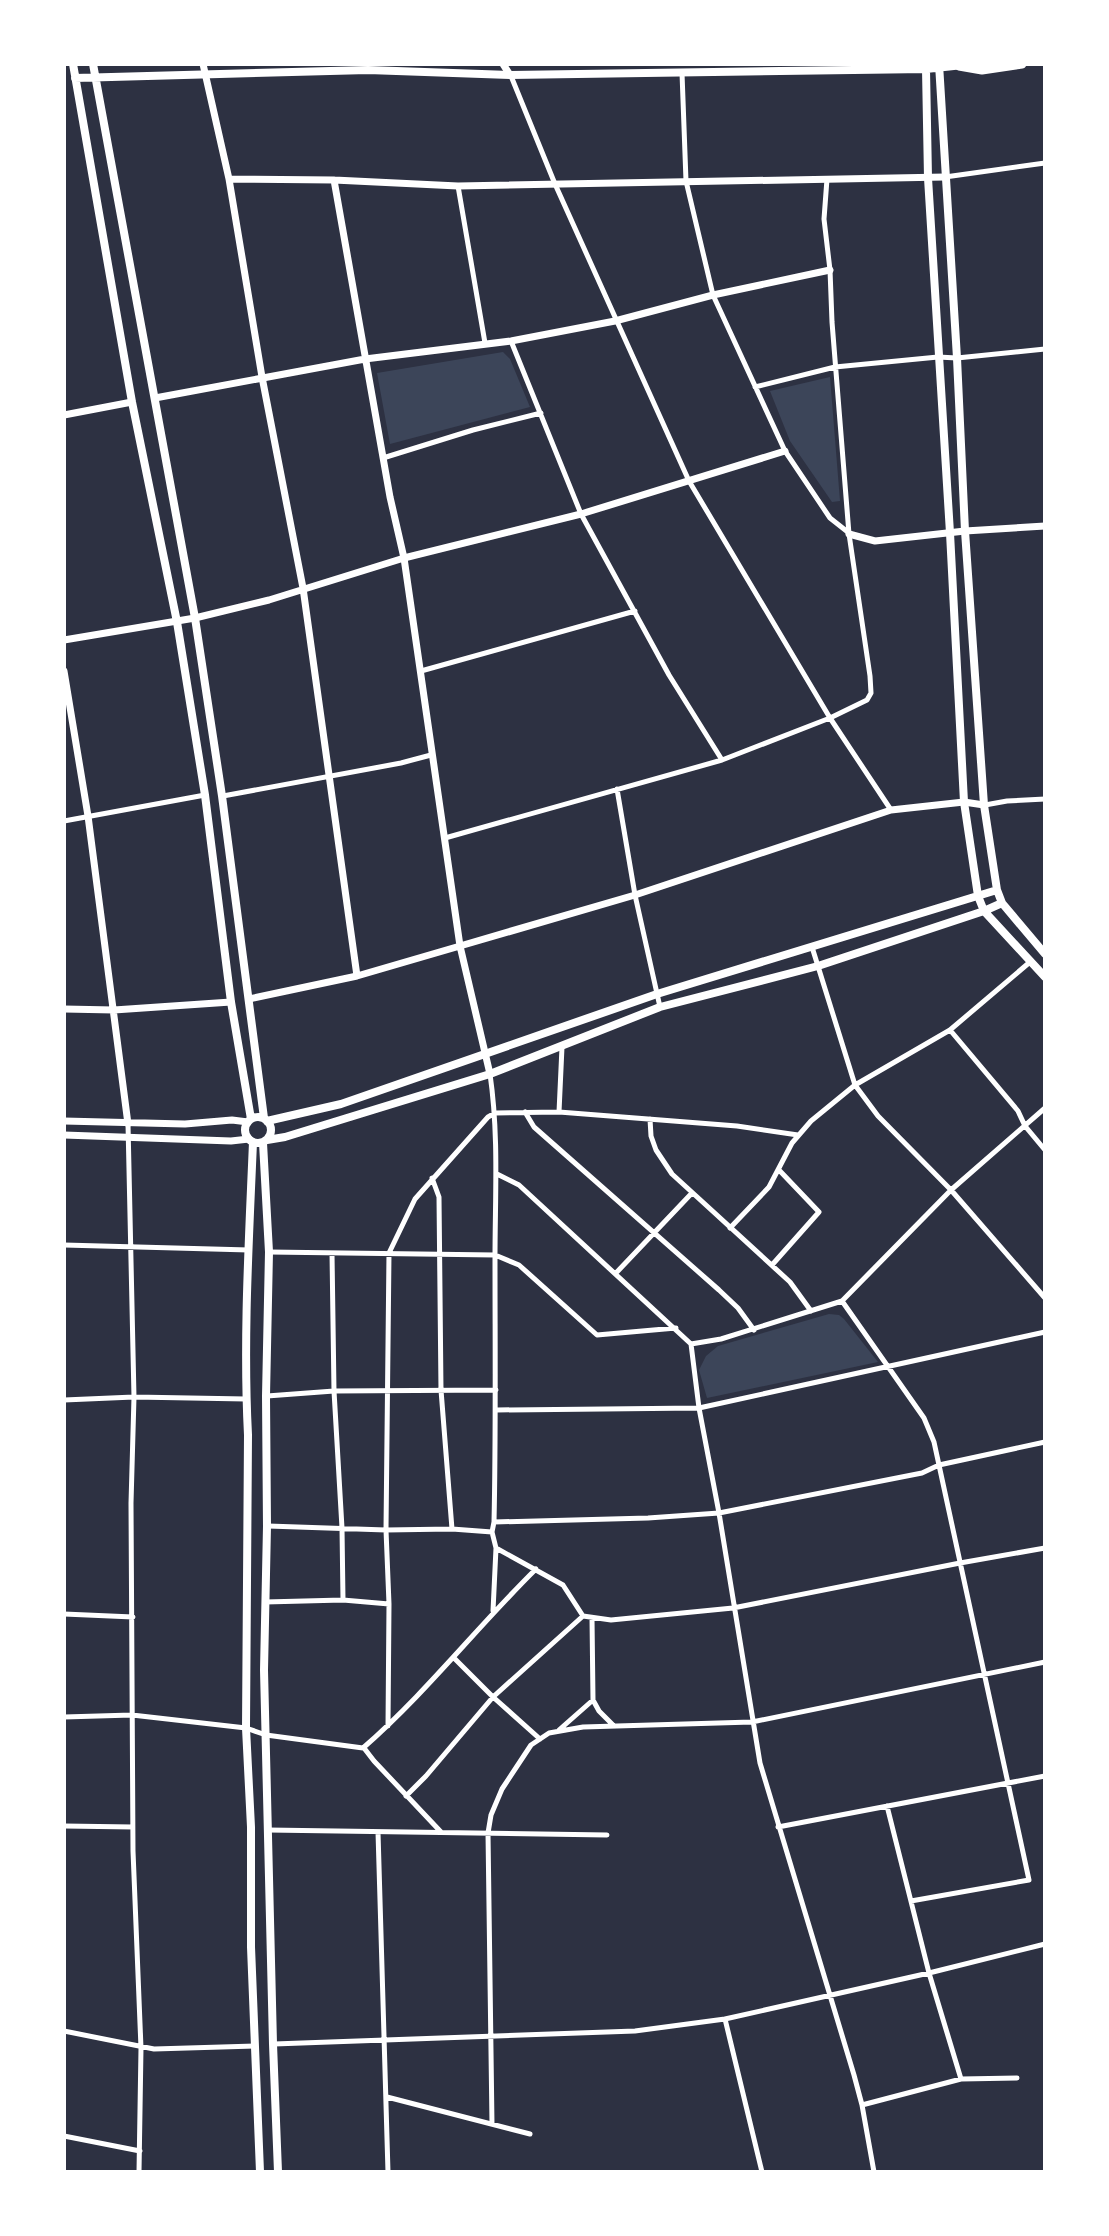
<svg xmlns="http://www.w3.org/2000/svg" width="1109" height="2236" font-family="'DM Sans',sans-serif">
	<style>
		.green { fill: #3c4559 }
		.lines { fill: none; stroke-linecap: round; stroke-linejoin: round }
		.minor { stroke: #fff; stroke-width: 5 }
		.tertiary { stroke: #fff; stroke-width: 7 }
		.primary { stroke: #fff; stroke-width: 8 }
		.trunk { stroke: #fff; stroke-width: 9 }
	</style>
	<rect width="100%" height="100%" fill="#2d3142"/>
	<!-- green -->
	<path class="green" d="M503,352L510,359L530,407L390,444L377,373Z
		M830,377L840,501L832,502L790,441L770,391Z
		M829,1314L839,1315L844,1319L878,1362L707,1398L699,1370L706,1356L718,1346Z"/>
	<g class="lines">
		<!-- minor -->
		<path class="minor" d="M682,73L686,181L713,295L785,451L830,518L849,533
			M511,76L555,184L689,481L830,718L891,810
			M945,177L1045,163
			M458,186L485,343
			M511,341L581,514L669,675L722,760
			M755,387L835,367L938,357L957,358L1045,349
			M383,458L473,430L541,413
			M421,671L635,611
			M617,789L635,895L660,1007
			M223,796L401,763L431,755
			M985,805L1007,801L1045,799
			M64,821L205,795
			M445,838L722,760L830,718L867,700L871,693L870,676L849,534L832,322L830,270L824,219L827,179
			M812,947L855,1085L878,1116L951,1190L1045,1298
			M950,1030L1018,1111L1025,1126L1045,1150
			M490,1074C499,1136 495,1196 495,1258C495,1346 496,1434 494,1522L492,1532L496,1548L493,1611
			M525,1112L534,1127L719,1290L738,1308L754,1330
			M559,1112L562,1047
			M650,1119L651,1136L656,1150L672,1174L790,1282L811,1311
			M128,1124L134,1397L131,1503L133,1851L141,2048L139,2172
			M497,1174L519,1185L691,1344
			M432,1178L439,1197L441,1390L452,1529
			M730,1228L769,1187L792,1143L811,1121L855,1085L950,1030L1030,962
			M64,1245L249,1250
			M269,1252L495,1255L519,1265L597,1335L676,1328
			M332,1253L334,1391L342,1528L343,1600
			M772,1265L819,1212L779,1170
			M616,1273L691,1194
			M842,1301L924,1418L934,1442L1029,1880L911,1901
			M691,1344L699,1408L719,1513L760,1763L854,2075L862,2105L874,2172
			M691,1344L721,1339L842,1301L951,1190L1045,1108
			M267,1396L334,1391L496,1390
			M64,1400L134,1397L246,1399
			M497,1410L699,1408L1045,1332
			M494,1522L648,1518L719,1513L922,1473L939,1465L1045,1442
			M268,1526L386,1530L452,1529L492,1532
			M496,1548L563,1585L583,1616L611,1620L733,1608L960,1563L1045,1548
			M265,1602L343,1600L389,1604
			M64,1614L133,1617
			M592,1618L593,1700
			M454,1658L493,1697L540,1739
			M64,1717L132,1715L246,1728L266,1735L363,1748C426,1693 477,1627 536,1569
			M388,1726L389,1604L386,1530L389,1253L415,1199L488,1117L495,1113L559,1112L737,1126L798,1135
			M559,1730L593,1700L599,1711L613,1725
			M364,1748L374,1761L441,1832
			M406,1796L426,1776L493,1697L583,1616
			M887,1806L929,1973L961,2079
			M64,1826L133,1827
			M778,1827L1045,1776
			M268,1830L607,1835
			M378,1832L388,2172
			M725,2019L762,2172
			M64,2031L154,2049L255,2046
			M274,2044L635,2031L725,2019L929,1973L1045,1944
			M387,2097L530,2134
			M862,2105L961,2079L1017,2078
			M492,2124L488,1833L491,1815L502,1789L531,1745L549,1733L583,1727L752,1722L1045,1662
			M64,2136L140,2151"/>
		<!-- tertiary -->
		<path class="tertiary" d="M203,64L229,179L262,377L303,588L357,976
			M503,64L510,75
			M229,179L334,180L458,186L945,177
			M334,180L390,497L404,558L460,946L490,1074
			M155,398L365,359L511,341L615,321L713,295L830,270
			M64,415L132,402
			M849,534L875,541L965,531L1045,526
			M64,640L195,618L269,600L404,558L581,514L785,451
			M64,671L88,816L128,1124
			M249,999L357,976L460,946L635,895L891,810L964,802L984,805
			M64,1009L114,1010L231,1002
			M64,1121L185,1124L232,1120L248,1122
			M64,1135L231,1141L249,1139"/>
		<!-- primary -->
		<path class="primary" d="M73,64L132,402L177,622L205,795L231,1002L251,1119
			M93,64L195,618L222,796L264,1118
			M939,64L957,358L965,531L984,805L997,890L1002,903L1045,954
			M926,69L928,178L950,533L964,802L978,896L984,911L1045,977
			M75,78L368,70L510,75L926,69L963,65
			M245 1130a13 13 0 1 1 26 0a13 13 0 1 1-26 0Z
			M267,1121L341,1104L657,994L997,890
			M267,1140L285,1137L490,1074L660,1007L818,966L984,911L1002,903
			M253,1142C249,1240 243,1338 248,1435L246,1728L251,1827V1947L260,2172
			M263,1143L269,1252L266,1396L267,1526L264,1670L273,2044L278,2172"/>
		<!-- trunk -->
		<path class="trunk" d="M959,66L982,70L1022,64"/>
	</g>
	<!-- border -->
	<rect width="1109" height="2236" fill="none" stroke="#ffffff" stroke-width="132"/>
</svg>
